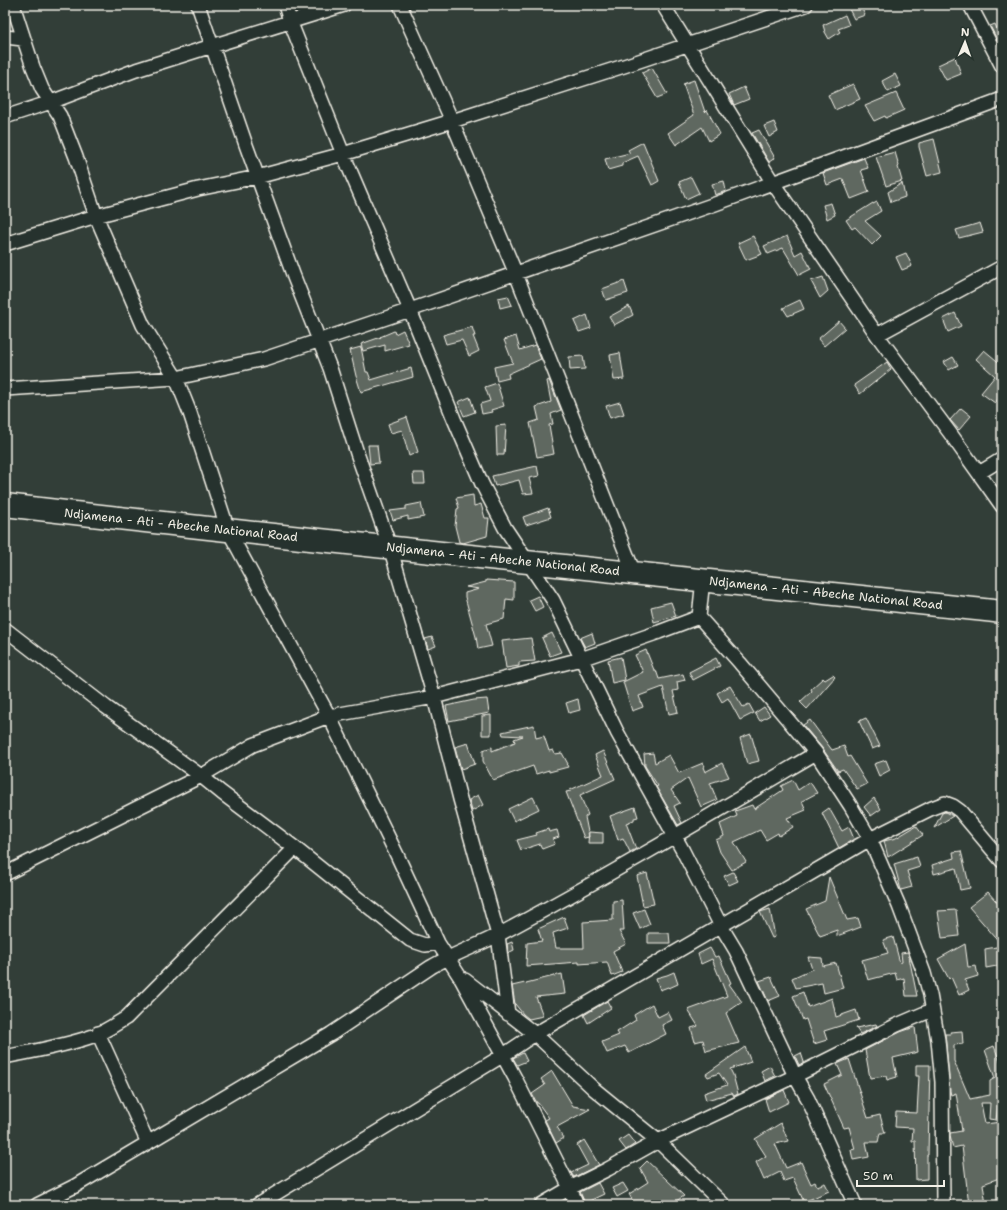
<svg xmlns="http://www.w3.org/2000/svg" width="1007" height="1210" font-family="'Shantell Sans',sans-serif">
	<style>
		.building { fill: #5f6861; stroke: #f4f1e8 }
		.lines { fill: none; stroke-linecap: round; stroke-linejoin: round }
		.minor-casing { stroke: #f4f1e8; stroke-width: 16 }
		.trunk-casing { stroke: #f4f1e8; stroke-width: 25 }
		.minor { stroke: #26332d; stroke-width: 13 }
		.trunk { stroke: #26332d; stroke-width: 22 }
		.labels { text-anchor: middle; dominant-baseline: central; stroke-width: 4; stroke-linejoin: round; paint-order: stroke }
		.street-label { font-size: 12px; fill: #f4f1e8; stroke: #26332d }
	</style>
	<rect width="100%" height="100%" fill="#323e38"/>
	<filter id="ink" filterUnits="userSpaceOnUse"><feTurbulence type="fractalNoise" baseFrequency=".025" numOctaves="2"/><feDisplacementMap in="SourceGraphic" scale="8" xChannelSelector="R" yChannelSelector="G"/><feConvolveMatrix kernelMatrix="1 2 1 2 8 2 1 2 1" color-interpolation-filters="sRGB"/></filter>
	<g filter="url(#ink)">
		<!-- building -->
		<path class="building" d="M847,5H860L865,15L854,19Z
			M845,15L849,25L838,29L840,32L829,39L825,32L823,25Z
			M995,24L1002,40V49L990,26Z
			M955,57L961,74L946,80L938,65Z
			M652,68L667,94L657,98L642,73Z
			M895,74L901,86L888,92L882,81Z
			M694,80L705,112L707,110L720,134L709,141L702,127L676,145L668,133L694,115L683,84Z
			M853,84L860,99L835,110L828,95Z
			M744,87L749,99L734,105L729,94Z
			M896,93L904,110L886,118L885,116L874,121L865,106Z
			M774,122L778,132L769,137L764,126Z
			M759,130L775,158L769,162L752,133Z
			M934,139L942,172L927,176L919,147V143Z
			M643,142L659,181L652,185L638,156L622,163V166L608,170L605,159L630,153L628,150Z
			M895,152L899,166L898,167L902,181L886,186L876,157Z
			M864,158L868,168L861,170L869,192L851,199L843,179L827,185L823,173Z
			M691,177L699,193L686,199L679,182Z
			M724,181L726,191L715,195L712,184Z
			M902,183L905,197L891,202L888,192Z
			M877,202L881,211L865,221L881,236L872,245L855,227L852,229L846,220L873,203V204Z
			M831,203L835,215L827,219L823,205Z
			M980,223L983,232L959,238L956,230Z
			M753,236L762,254L746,260L738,243Z
			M787,236L795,255L802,251L811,269L799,275L783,248L768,254L764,246Z
			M906,253L912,266L902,270L896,257Z
			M823,277L828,291L820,298L811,281Z
			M624,281L628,293L606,300L602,289Z
			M508,296L512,305L500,308L498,298Z
			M800,300L804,309L788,316L783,308Z
			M629,306L633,315L614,325L609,317Z
			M955,313L961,326L948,332L943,319Z
			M587,315L591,328L579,332L574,321Z
			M839,321L845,328L824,346L818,339Z
			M472,327L475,336H473L479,351L469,356L462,340L446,344L443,335Z
			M403,330L409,344L385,351V345L363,351L361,344L381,337H380L394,331L395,334Z
			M516,336L520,350L535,345L541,359L508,374L509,378L497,381L494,367L513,363L504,340Z
			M361,347L366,372H368L371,380L411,368L413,377L361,392L356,376L350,350Z
			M984,350L1002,365V394L995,403L981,393L995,376L976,359Z
			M620,353L624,379L614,380L610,355Z
			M583,356L585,369L570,370L569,357Z
			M953,357L958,365L949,370L944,362Z
			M887,362L891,369L860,394L854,385Z
			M549,380L561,410L551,414L553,424L549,425L554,454L537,457L530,423L539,420L536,407L551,402L547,381Z
			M497,383L504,406L491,410L492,412L482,414L480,404L490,401L485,387Z
			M470,397L475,412L464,416L458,402Z
			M620,402L624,414L610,418L606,406Z
			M961,408L971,416L959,430L950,420Z
			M407,417L418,452L409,456L402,430L391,433L388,424Z
			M506,425L504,455H497L496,426Z
			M368,445H377L379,463L370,464Z
			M537,466L539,476L529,478L533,493L523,494L519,480L495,486L492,476Z
			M413,473H424L425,484H414Z
			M473,495L474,506L481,504L485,518H489L487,536L463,543L459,542L455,526L457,509L459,508L456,498Z
			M421,503L424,517L408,520V516L393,520L390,511L406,509V506Z
			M548,508L551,517L526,525L523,517Z
			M486,580L514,582V600L506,599L504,619L486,624L492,646L478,649L476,637L465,597V593L479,589L466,587L486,582Z
			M538,596L543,607L535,611L529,600Z
			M671,602L676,616L654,622L651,607Z
			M552,633L561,652L550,656L542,638Z
			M592,633L595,643L585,647L580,638Z
			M432,637L436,646L428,649L425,639Z
			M531,638L535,661L519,662V666L506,668L502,641Z
			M646,650L654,670H656L659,679L683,674L685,680L677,682L678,690L673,691L678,712L669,714L663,687L639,696L643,707L632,711L623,682L643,672L635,655Z
			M621,657L625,680L612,683L608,660Z
			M716,658L720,666L693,680L689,672Z
			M833,675L835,677L807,709L800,702L812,691L811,689L823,678L825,680Z
			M730,686L743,707L749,704L754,713L740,720L728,698L722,702L717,693Z
			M487,699L489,713L449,721L446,706L474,700Z
			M578,699L580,710L569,713L566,703Z
			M764,707L770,715L760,721L755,713Z
			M491,715V735H482V716Z
			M866,718L880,746L872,749L859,721Z
			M810,720L832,750L844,746L848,757L850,756L867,784L857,789L843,769L838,771L822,748L803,725Z
			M534,725L536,738L544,736L549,751L553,750L555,754L562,753L568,764L567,765L568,767L549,772V770L536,774L533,766L493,780L483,761V750L492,747V751L515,742L514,739L523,736L503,735L502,732Z
			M751,734L759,761L747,764L740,738Z
			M468,743L475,764L461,769L455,747Z
			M603,751L615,779L580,795L588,815L585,817L589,837L584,838L566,792L571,791L570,790L603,775L595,755Z
			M653,753L655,763L669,755L679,773L703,763L705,766L703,767L705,772L722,763L729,777L710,783L717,800L701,807L688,778L671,790L680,803L674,806L682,823L678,825L656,787L658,786L645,766L644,754Z
			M886,760L890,770L879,776L874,764Z
			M793,780L798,790L810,782L817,793L802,801L806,810L787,818L793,827L779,836L778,833L766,840L760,830L734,842L746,862L732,870L720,852L716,840L724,836L720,824L737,816L735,811L752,805L754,809L783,790L781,786Z
			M478,795L483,805L472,811L469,800Z
			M533,797L539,809L514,821L508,809Z
			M874,798L881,809L871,816L864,807Z
			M635,807L638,817L634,818V820L626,823L636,849L630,852L623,838L618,840L610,816Z
			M829,808L842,831L849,827L854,839L839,848L822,813Z
			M945,812L953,816L934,828L942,813Z
			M916,826L923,835L888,857L884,841L896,838Z
			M548,829L549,832L557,830L559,837L553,839L555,844L542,849L540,844L521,850L517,840L537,835L536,833Z
			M589,832L603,833V843H588Z
			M961,851L970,888L960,890L956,868L934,874L932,865L954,858L953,852Z
			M917,857L920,867L907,871L912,887L901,890L894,864Z
			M733,872L738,881L729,885L724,876Z
			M647,873L654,904L643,906L637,876Z
			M829,877L847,920L858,918L861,927L837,936V930L820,936L806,909L825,901Z
			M988,892L1002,908V945L969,907Z
			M622,900L624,931H619L626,944L613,951L622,972L612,976L607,962L579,964V962L526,966L527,943L542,941L538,929L564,917L568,928L553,933L556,948H584L583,922L613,920V901Z
			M644,909L650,924L640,929L633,913Z
			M770,909L775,937L772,938L760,912Z
			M956,910L959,936L942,938L938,911Z
			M648,933H669L670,943H648Z
			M893,937L900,963L902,962L901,953L908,952L917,996H906L904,978L897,980L895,973L868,980L862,960L888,953L883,940Z
			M512,942L514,950L508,953L507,944Z
			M965,944L968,967L976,966L978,976L965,980L969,990L959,995L951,977L949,979L938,959Z
			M1002,946V965L986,968L985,949Z
			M710,948L715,957L719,956L731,983L729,984L742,1002L726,1013L739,1043L706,1051L703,1040L695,1042L691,1028L698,1026L688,1010L727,996L712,959L701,964L698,954Z
			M808,957L822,958L823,966L836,963L843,988L824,993L822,983L796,988L792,978L812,969Z
			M674,972L678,984L669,988L668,987L660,990L656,978L667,975Z
			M562,974L565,994L536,997L543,1016L529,1019L523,1014L515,1004L512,986L525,983L526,984V983Z
			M771,977L780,996L768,1001L759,981Z
			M803,992L808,1007L832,998L836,1017L856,1010L859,1020L824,1031L827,1040L814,1044L806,1019L803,1020L793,996Z
			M607,1001L611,1008L588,1023L584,1015Z
			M652,1004L658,1017L668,1012L672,1020L662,1025L666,1034L629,1053L625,1046L607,1053L602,1042L619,1035L617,1032L636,1020L634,1015Z
			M876,1024L877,1026L860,1034L856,1028Z
			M915,1027L918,1052L893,1058L897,1077L887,1080L886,1076L870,1078L865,1050L900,1032Z
			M962,1031L963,1044L954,1045V1061L970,1099L990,1095V1081L995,1078L985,1050L994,1046L1002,1067V1092L1000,1093V1091L996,1120L989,1119L990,1103H981L985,1124L1001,1122L1002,1131V1177L983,1184L986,1205H969L962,1146L953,1148L950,1136V1133L962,1131L956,1093L951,1095L950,1091L945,1034H951L950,1032Z
			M745,1047L751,1062L730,1069L733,1075L738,1094L734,1096L732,1093L706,1100L704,1093L727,1085L719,1073L708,1077L706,1074Z
			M523,1053L527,1061L517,1065L513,1058Z
			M801,1053L804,1062L799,1065L795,1056Z
			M849,1059L868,1118L880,1115L885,1133H880L878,1142H866L869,1157L853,1160L851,1150L855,1149L849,1127L844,1128L824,1084L842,1075L837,1064Z
			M916,1065H930L928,1155H927V1179L916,1180L915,1141H912L913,1128L895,1127L896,1112L917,1113L919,1076H916Z
			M770,1066L775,1076L765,1081L761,1071Z
			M552,1071L573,1106L590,1109L557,1127L564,1138L556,1143L545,1120L549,1118L538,1103H537L532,1094L545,1085L541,1079Z
			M784,1090L789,1102L769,1112L765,1099Z
			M781,1123L788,1141L775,1144L786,1168L801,1162L811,1184L815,1182L817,1186L825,1183L829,1191L804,1202L793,1178L784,1181L780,1172L764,1180L756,1162L766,1156L755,1139Z
			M628,1135L635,1144L626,1150L619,1141Z
			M584,1140L599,1165L574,1177L571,1173L588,1165L577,1145Z
			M647,1161L684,1196L670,1205H635L629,1194L648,1182L640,1168Z
			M598,1183L604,1194L585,1203L580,1192Z
			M623,1183L628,1191L617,1197L612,1188Z"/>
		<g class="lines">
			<!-- minor casing -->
			<g class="minor-casing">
				<path id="minor" d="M13,5L33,67L42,89L60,116L76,157L96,216L143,325L176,378L190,413L228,530L329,716L397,855L438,943L460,977L515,1078L570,1188L577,1205
					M198,5L246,145L294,277L330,368L357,453L390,547L434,697L460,799L498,935L508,1014
					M285,5L290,21L343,154L410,310L454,419L482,484L505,528L553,600L617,732L683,851L721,926L736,951L795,1076L808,1099L855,1205
					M400,5L452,121L516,274L634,573
					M663,5L773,183L877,335L950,433L1002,506
					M970,5L1002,66
					M5,37L23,39
					M5,117L51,102L136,70L212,46L344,5
					M5,244L96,216L198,189L257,177L343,154L452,121L624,66L806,5
					M877,335L1002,267
					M5,389L176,378L264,359L410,310L715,204L1002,99
					M979,473L1002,459
					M699,617L740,663L816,753L850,805L870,839L899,906L924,973L930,995L938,1040L942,1082L943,1205
					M5,629L106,707L201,776L222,793L295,848L410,940L425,945L438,943
					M5,874L201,776L253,745L329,716L434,697L581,659L659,632L699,617L703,579
					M465,980L535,1034L594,1089L658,1141L724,1205
					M98,1033L148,1143
					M5,1057C34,1051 65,1046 93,1036C105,1032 116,1024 126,1018L295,848
					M37,1205L75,1186L331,1034L431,967C453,954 477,946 500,934C607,877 711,815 816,753
					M257,1205L502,1056L535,1034L870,839L932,808L945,803L953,806L960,811L1002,861
					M541,1205L570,1188L608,1169L658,1141L795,1076L897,1025L932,1010"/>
			</g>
			<!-- trunk casing -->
			<g class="trunk-casing">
				<path id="trunk" d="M5,505C337,544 670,576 1002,612"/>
			</g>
			<!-- minor -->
			<use href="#minor" class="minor"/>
			<!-- trunk -->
			<use href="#trunk" class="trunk"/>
		</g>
	</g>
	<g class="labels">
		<!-- street labels -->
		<g class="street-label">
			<text transform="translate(181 525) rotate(6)">Ndjamena - Ati - Abeche National Road</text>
			<text transform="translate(503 559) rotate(6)">Ndjamena - Ati - Abeche National Road</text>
			<text transform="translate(826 593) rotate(6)">Ndjamena - Ati - Abeche National Road</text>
		</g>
	</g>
	<!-- margin -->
	<rect width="1007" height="1210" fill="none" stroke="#26332d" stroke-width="20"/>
	<rect x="10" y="10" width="987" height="1190" fill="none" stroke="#f4f1e8" stroke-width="1.5" filter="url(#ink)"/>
	<!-- north arrow -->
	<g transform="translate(965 42) rotate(2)" stroke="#26332d" stroke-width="3" paint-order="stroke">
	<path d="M0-3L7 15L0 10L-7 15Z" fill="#f4f1e8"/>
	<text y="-6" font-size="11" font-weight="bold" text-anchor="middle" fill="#f4f1e8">N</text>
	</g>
	<!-- scale -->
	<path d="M857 1180v6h87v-6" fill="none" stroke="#f4f1e8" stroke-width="2"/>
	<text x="863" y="1180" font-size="12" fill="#f4f1e8" stroke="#26332d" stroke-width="3" paint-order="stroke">50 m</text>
</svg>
